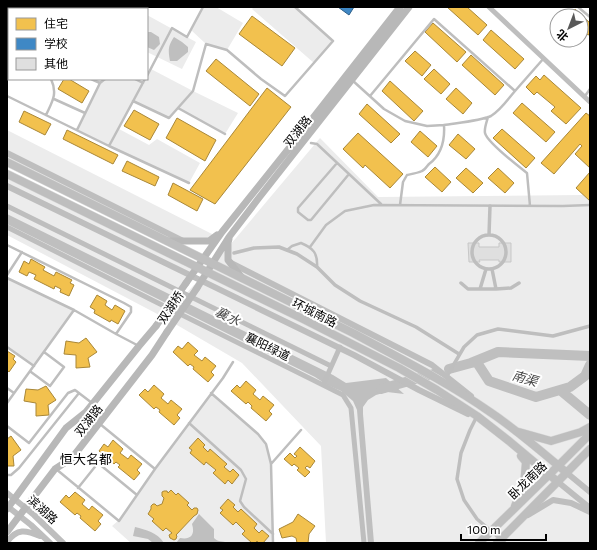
<svg xmlns="http://www.w3.org/2000/svg" width="597" height="550" font-family="Commissioner,'Noto Sans SC',sans-serif">
	<style>
		.green { fill: #ececec }
		.water { fill: #bfbfbf }
		.homes { fill: #f2c14e; stroke: #a98737 }
		.schools { fill: #3f88c5; stroke: #2c5f8a }
		.lines { fill: none; stroke-linecap: round; stroke-linejoin: round }
		.river { stroke: #bfbfbf; stroke-width: 10 }
		.building { fill: #dfdfdf; stroke: #c7c7c7 }
		.trunk-casing { stroke: #dbdbdb; stroke-width: 9 }
		.service { stroke: #bebebe; stroke-width: 2.5 }
		.pedestrian { stroke: #bebebe; stroke-width: 3.5 }
		.minor { stroke: #bebebe; stroke-width: 5 }
		.tertiary { stroke: #bebebe; stroke-width: 6 }
		.secondary { stroke: #b8b8b8; stroke-width: 7 }
		.trunk { stroke: #bebebe; stroke-width: 8 }
		.secondary-bridge { stroke: #b8b8b8; stroke-width: 7 }
		.labels { text-anchor: middle; dominant-baseline: central; stroke-width: 4; stroke-linejoin: round; paint-order: stroke }
		.street-label { font-size: 12px; fill: #000; stroke: #fff }
		.water-label { font-size: 13px; font-style: italic; fill: #444; stroke: #fff }
		.neighbourhood-label { font-size: 13px; fill: #000; stroke: #fff }
	</style>
	<rect width="100%" height="100%" fill="#fff"/>
	<!-- green -->
	<path class="green" d="M203,7H216L243,23L227,50L206,44L191,30Z
		M254,7H295L333,41L314,63L252,9Z
		M147,15L196,42L182,69L147,52Z
		M151,69L193,91L238,113L225,134L178,108L169,118L134,101L119,129L149,145L157,139L200,163L189,183L77,130L100,83L91,79H135L143,83L145,79H147V76Z
		M7,130L216,236L209,241H167L7,162Z
		M320,138L378,197L583,195L590,201V543H326L321,446L242,363L165,318L7,235V174L197,267L167,315L236,238Z
		M7,278L74,310L34,366L7,347Z
		M211,393L258,434L266,444L271,464L273,543H131L112,526L119,520Z"/>
	<!-- water -->
	<path class="water" d="M147,32H151L159,37L160,44L154,50L147,47Z
		M174,37L182,42L188,47V52L177,61H170C168,50 168,46 174,37Z
		M7,214L333,375L346,383L386,378L404,394L387,392L376,395L368,400L363,407V414L374,543H368L357,410L353,401L341,391L327,385L315,377L7,224Z
		M199,514L214,529V538C219,543 222,540 228,543H176L180,538C192,540 195,534 192,524Z
		M135,527C146,530 157,532 164,543H153L148,539L133,536Z"/>
	<!-- homes -->
	<path class="homes" d="M37,7H68L72,9H40Z
		M447,7H467L487,25L478,35Z
		M575,9L590,23V34L588,35L581,29V16H569Z
		M252,16L295,48L282,66L239,34Z
		M433,23L466,52L457,62L425,32Z
		M491,30L524,59L515,69L483,40Z
		M415,51L431,65L422,76L405,61Z
		M471,55L504,85L495,95L462,65Z
		M216,59L259,94L250,106L206,71Z
		M434,69L450,84L441,94L424,79Z
		M544,75L581,108L566,124L551,111L555,107L537,92L534,95L526,87L536,76L540,80Z
		M64,79H69L89,91L82,103L58,89Z
		M390,81L423,111L414,121L382,91Z
		M267,88L291,107L215,204L190,190Z
		M456,88L472,103L463,114L446,99Z
		M522,103L555,132L546,142L513,113Z
		M367,104L400,134L391,143L359,114Z
		M134,110L159,124L150,140L124,126Z
		M24,111L51,124L45,135L19,122Z
		M586,113L590,116V168L575,154L582,146L580,144L554,174L541,163Z
		M177,118L216,140L205,161L166,138Z
		M502,129L535,158L526,168L493,138Z
		M67,130L118,155L113,164L63,139Z
		M420,131L437,146L428,157L411,142Z
		M358,133L403,174L390,188L365,165L363,168L343,149Z
		M458,134L475,149L466,159L449,145Z
		M127,161L159,177L155,186L122,171Z
		M435,167L451,182L442,192L425,177Z
		M466,168L483,183L473,193L456,178Z
		M498,168L514,183L505,193L488,178Z
		M590,172V201L576,188Z
		M173,183L203,199L197,211L168,195Z
		M31,259L45,267L43,270L54,276L56,272L72,280L70,283L74,285L69,296L60,292L61,289L55,286L54,289L34,279L36,275L29,272L27,276L19,272L24,261L29,264Z
		M97,295L107,301L105,305L112,310L115,305L125,311L118,324L111,320L110,322L94,313L95,310L90,307Z
		M86,338L97,352L88,358L90,367L76,368V355L64,354L66,341L79,343Z
		M188,342L198,351L194,355L202,361L205,357L216,366L211,372L214,375L208,382L193,369L194,367L190,364L188,366L173,352L178,346L182,349Z
		M7,351L15,356L13,359L16,362L9,372L7,370Z
		M246,381L256,390L253,394L260,400L263,396L274,405L269,411L272,414L266,421L251,408L252,406L248,402L246,404L231,391L237,385L240,388Z
		M154,385L164,394L161,398L168,404L171,400L182,409L177,415L180,418L174,425L159,412L160,410L156,407L154,409L139,395L145,389L148,392Z
		M46,386L56,400L48,405L49,415L36,416V403L24,401L26,389L38,390Z
		M11,436L21,450L13,456L14,466H7V439Z
		M198,438L205,445L203,447L208,452L210,449L227,464L224,467L230,472L233,469L239,475L232,484L228,480L225,484L213,473L216,470L206,462L204,465L190,453L192,450L189,448Z
		M113,440L123,449L120,453L128,459L131,455L142,464L137,470L140,473L134,480L118,467L120,465L116,462L114,464L99,451L104,444L108,447Z
		M300,447L315,461L310,468L307,466L305,468L310,472L305,477L297,470L299,468L294,464L292,466L284,459L290,453L295,458L297,456L294,454Z
		M171,490L176,495L178,493L189,503L187,505L192,510L194,508H197L198,510L197,514L194,516L176,535L177,536L176,539L174,540L170,538L169,535L172,533L166,528L163,531L152,521L154,519L148,514L151,509V506L153,504H155L157,506L162,504L164,498L162,496V492L164,491H167L168,493Z
		M75,492L85,500L82,504L89,510L92,506L103,515L98,521L101,524L95,531L80,518L81,516L77,513L75,515L60,502L66,495L69,498Z
		M228,499L235,505L233,507L238,512L241,509L257,524L254,528L259,533L262,530L269,536L263,543H259L257,541L255,543H252L242,534L245,531L236,522L233,525L220,513L223,510L220,508Z
		M298,514L315,526L309,534L308,543H297L296,538L292,536L282,538L279,529L293,522Z"/>
	<!-- schools -->
	<path class="schools" d="M338,7H354L349,15Z"/>
	<g class="lines">
		<!-- river -->
		<path class="river" d="M476,361L489,381L536,397L570,387L585,376L590,365
			M449,369L471,363L498,352L590,356
			M381,389L437,373
			M560,390L590,415"/>
	</g>
	<!-- building -->
	<path class="building" d="M468,243H479V247H499V243H511V262H499V260H479L480,262H469Z"/>
	<g class="lines">
		<!-- trunk casing -->
		<g class="trunk-casing">
			<path id="trunk" d="M7,162L353,333C399,358 447,382 490,412C517,430 542,452 567,473
				M7,174L303,319L399,368L437,390L477,416L509,441L558,482
				M519,432L551,441L581,432L590,427
				M515,506L524,485L526,462L521,456
				M479,543L558,466L590,434
				M497,543L590,449"/>
		</g>
		<!-- service -->
		<path class="service" d="M99,7L103,9
			M578,7L590,17
			M18,9L20,7
			M7,29L9,26
			M7,56H9
			M147,76L172,28L187,37L203,7
			M135,79L143,83
			M352,80L384,109L405,121L427,126L444,125C445,141 441,155 429,164C427,166 425,170 422,171C418,173 412,174 407,175L403,182L400,205
			M100,83L105,79
			M515,91L544,58
			M7,96L109,146L189,183
			M370,96L434,19L515,91C508,99 501,110 491,116C480,121 456,123 444,125
			M585,96L590,89
			M54,99L85,113
			M133,101L169,118L193,91L206,44L227,50L261,79L285,96L333,41L295,7
			M178,108L225,134
			M46,115C52,102 58,94 51,79
			M488,117C487,121 484,128 485,133C487,142 518,166 527,173L530,206
			M77,130L100,83L91,79
			M311,143L317,144L381,204
			M109,146L145,79
			M337,163L298,208V212L308,220H311L349,174
			M7,245L124,303L131,307V312L116,334L137,345
			M310,247L326,225L345,211L374,205L563,206L590,205
			M287,250L292,246L301,243C313,248 318,253 317,267
			M7,275L22,252
			M7,278L74,310L7,403
			M74,310L116,334
			M7,347L34,366
			M31,372L50,386L64,367L44,352
			M7,388L14,393
			M211,393L258,434L266,444L271,464
			M189,423L241,470L246,479L240,501L244,507L273,534
			M7,426L29,443L68,393L75,390L92,403
			M56,469L119,521L155,469L100,424
			M155,469L223,378L233,362
			M7,475H11L19,468L79,393
			M78,488L98,463L137,495
			M273,543L271,464L301,430"/>
		<!-- pedestrian -->
		<path class="pedestrian" d="M489,235L490,206
			M472 252a17 17 0 1 1 34 0a17 17 0 1 1-34 0Z
			M234,253L254,248L279,247L297,254L317,267L335,285L360,301L416,327L459,354
			M492,269L496,289L511,288L519,283
			M461,283L468,289H480L486,269
			M480,289H496
			M447,376L464,347L477,335L498,329L553,336L590,326
			M476,418L470,430L461,453L457,479L464,500L477,519L505,543"/>
		<!-- minor -->
		<path class="minor" d="M489,7L590,102
			M7,206L331,366
			M7,227L158,303L309,378L343,395L351,408L364,543
			M323,385L340,347"/>
		<!-- tertiary -->
		<path class="tertiary" d="M7,153L183,241
			M7,186L354,355L419,390L468,414
			M231,263L432,365L471,396
			M567,473L590,492
			M558,482L590,508
			M7,493L34,515L63,543
			M7,506L31,525L50,543
			M528,515L553,500L571,503L590,512
			M7,542C17,528 26,530 40,536"/>
		<!-- secondary -->
		<path class="secondary" d="M229,239L228,243V260L242,278
			M167,241H209L217,235
			M186,283L222,232L302,132L400,7
			M197,288L229,237L258,199L409,7
			M7,509L66,428L86,412L139,346L156,326
			M7,532L55,469L72,458L152,355L167,332"/>
		<!-- trunk -->
		<use href="#trunk" class="trunk"/>
		<!-- secondary-bridge -->
		<path class="secondary-bridge" d="M156,326L186,283
			M167,332L197,288"/>
	</g>
	<g class="labels">
		<!-- street labels -->
		<g class="street-label">
			<text transform="translate(297 131) rotate(-52)">双湖路</text>
			<text transform="translate(170 307) rotate(-56)">双湖桥</text>
			<text transform="translate(315 312) rotate(27)">环城南路</text>
			<text transform="translate(268 346) rotate(26)">襄阳绿道</text>
			<text transform="translate(88 420) rotate(-52)">双湖路</text>
			<text transform="translate(527 480) rotate(-44)">卧龙南路</text>
			<text transform="translate(43 509) rotate(42)">滨湖路</text>
		</g>
		<!-- water labels -->
		<g class="water-label">
			<text transform="translate(228 316) rotate(26)">襄水</text>
			<text transform="translate(525 378) rotate(16)">南渠</text>
		</g>
		<!-- neighbourhood labels -->
		<g class="neighbourhood-label">
			<text x="86" y="459">恒大名都</text>
		</g>
	</g>
	<!-- border -->
	<rect width="597" height="550" fill="none" stroke="#000000" stroke-width="16"/>
	<!-- legend -->
	<rect x="8" y="8" width="140" height="72" fill="#ffffff" stroke="#999999"/>
	<rect x="16" y="18" width="20" height="12" fill="#f2c14e" stroke="#999999"/>
	<text x="44" y="28" font-size="12" fill="#000000">住宅</text>
	<rect x="16" y="38" width="20" height="12" fill="#3f88c5" stroke="#999999"/>
	<text x="44" y="48" font-size="12" fill="#000000">学校</text>
	<rect x="16" y="58" width="20" height="12" fill="#dfdfdf" stroke="#999999"/>
	<text x="44" y="68" font-size="12" fill="#000000">其他</text>
	<!-- north arrow -->
	<g transform="translate(569 28) rotate(222)"><circle r="19" fill="#ffffff" stroke="#999999"/>
	<path d="M0-3L7 15L0 10L-7 15Z" fill="#595959"/>
	<text y="-6" font-size="11" font-weight="bold" text-anchor="middle" fill="#000000">北</text>
	</g>
	<!-- scale -->
	<path d="M461 534v6h85v-6" fill="none" stroke="#000000" stroke-width="2"/>
	<text x="467" y="534" font-size="12" fill="#000000" stroke="#ffffff" stroke-width="3" paint-order="stroke">100 m</text>
</svg>
